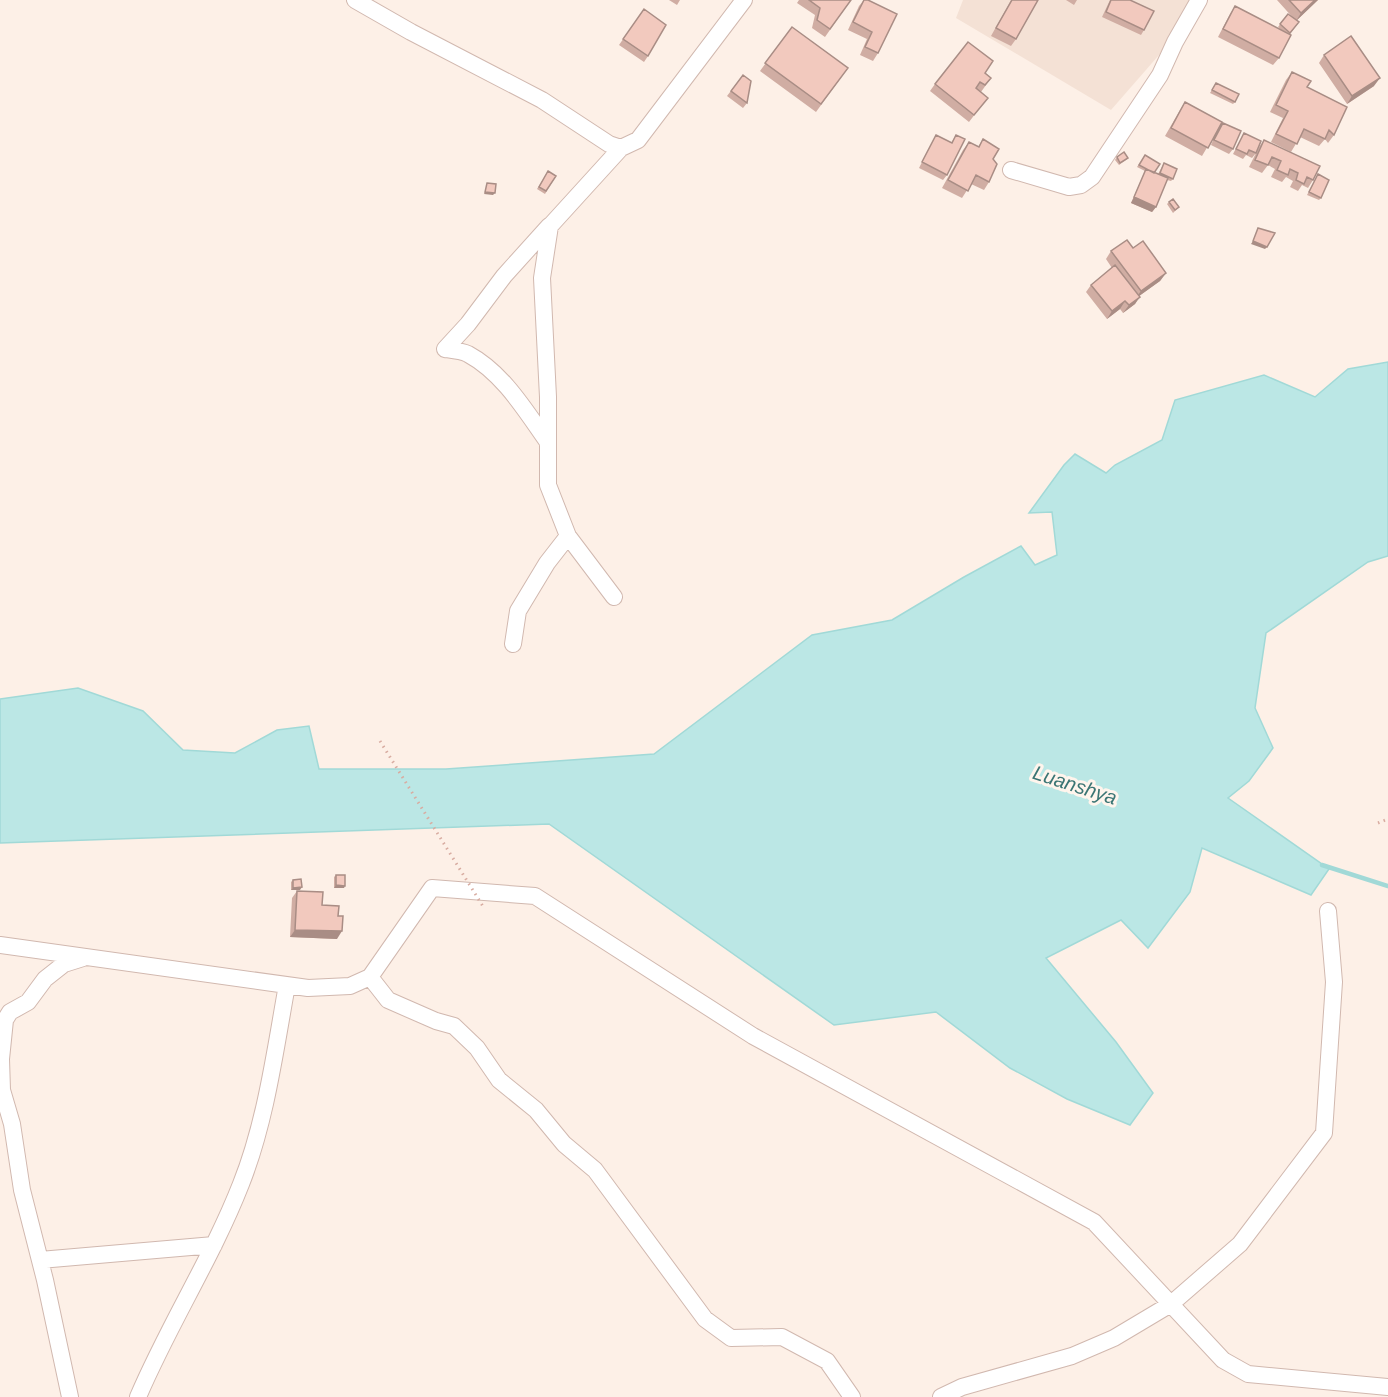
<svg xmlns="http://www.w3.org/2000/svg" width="1388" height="1397" font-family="Helvetica,sans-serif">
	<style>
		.residential { fill: #f4e1d5 }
		.water { fill: #bbe7e5; stroke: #a1d9d7; stroke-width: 1.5 }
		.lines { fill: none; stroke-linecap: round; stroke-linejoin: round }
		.stream { stroke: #a1d9d7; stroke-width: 4.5 }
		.street-casing { stroke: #d1b8af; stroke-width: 18 }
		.path { stroke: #d8aca1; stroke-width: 3; stroke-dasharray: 1.5 4.5; stroke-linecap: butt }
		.street { stroke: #fff; stroke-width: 16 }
		.path-bridge { stroke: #d8aca1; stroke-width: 3; stroke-dasharray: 1.5 4.5; stroke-linecap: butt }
		.wall { fill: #d0ada3 }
		.shaded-wall { fill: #a98d85 }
		.building { fill: #f2c9be; stroke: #a98d85; stroke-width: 1.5 }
		.labels { text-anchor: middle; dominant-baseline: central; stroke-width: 6; stroke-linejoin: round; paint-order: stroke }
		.water-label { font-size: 20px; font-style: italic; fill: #3b7574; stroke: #fff5ed }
	</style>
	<rect width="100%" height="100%" fill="#fdf0e7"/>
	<!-- residential -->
	<path class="residential" d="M963,0H1207L1111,110L956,18Z"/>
	<!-- water -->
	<path class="water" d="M1388,362V556L1368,562L1266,633L1255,708L1273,748L1249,781L1228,798L1329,869L1311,895L1202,848L1190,892L1148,948L1121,920L1046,958L1116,1042L1153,1093L1130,1125L1067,1099L1010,1068L936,1012L834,1025L549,824L0,843V699L78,688L143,711L183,750L235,753L277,730L309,726L319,769H446L654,754L812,635L892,620L964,577L1021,546L1035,565L1057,555L1052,512L1029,513L1064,465L1075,454L1106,473L1115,465L1162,440L1175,400L1264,375L1315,397L1348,369Z"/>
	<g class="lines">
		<!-- stream -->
		<path class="stream" d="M1322,865L1388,886"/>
		<!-- street casing -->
		<g class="street-casing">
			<path id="street" d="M355,0L411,32L542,100L609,144L621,148L638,140L744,0
				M1011,170L1069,187L1081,185L1092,177L1160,75L1175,42L1199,0
				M547,441C525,410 503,373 468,354C462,351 452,350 445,349L468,324L504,276L549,226
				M614,597L568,536L548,485V397L542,278L550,226L621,148
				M513,644L518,611L547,563L568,536
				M0,945L308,988L350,986L370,977L432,888L535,896L753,1036L1094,1222L1223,1360L1248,1374L1388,1387
				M370,977L388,1000L436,1021L454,1026L477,1048L499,1080L536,1110L564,1144L595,1170L705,1319L731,1338L782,1337L827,1361L852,1397
				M40,1260L214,1245
				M70,1397L45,1280L22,1190L12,1124L2,1090L1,1059L5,1020L10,1012L28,1002L45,979L64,964L83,958
				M138,1397C169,1324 212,1258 241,1184C266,1121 275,1051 287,985
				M941,1397L962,1387L1072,1356L1114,1338L1171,1304L1240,1244L1324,1133L1334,982L1328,911"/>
		</g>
		<!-- path -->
		<path class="path" d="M1378,823L1388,819"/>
		<!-- street -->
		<use href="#street" class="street"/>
		<!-- path-bridge -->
		<path class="path-bridge" d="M380,741L484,908"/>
	</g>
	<!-- wall -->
	<path class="wall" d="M669,0H680L677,5Z
		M799,0H851L825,37L812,28L815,15L797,3Z
		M864,0L878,53L873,61L860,55L867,39L848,30L859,6Z
		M1011,0H1038L1016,39L1011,46L991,36Z
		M1066,0H1077L1074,5Z
		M1110,0H1130L1144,30L1141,35L1102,17Z
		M1277,0H1318L1296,21L1299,22L1290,34L1279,58L1273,65L1218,37L1230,14L1235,6L1281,30L1278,27L1288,14L1295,20Z
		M644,9L648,56L644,62L619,45Z
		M792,27L848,68L816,112L760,71Z
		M1324,55L1374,86L1347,104L1319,63Z
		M1292,72L1307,87L1334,135L1328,143L1325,139L1319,146L1300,137L1291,152L1271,142L1283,118L1270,112L1286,80Z
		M985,73L991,78L981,92L982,105L969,122L930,91L935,84Z
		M743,75L747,103L743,108L727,96Z
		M1216,83L1235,102L1233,104L1210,93Z
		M1185,102L1223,123L1233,149L1229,154L1211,145L1218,129L1202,156L1165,136L1180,110Z
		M1244,133L1256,153L1252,158L1246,155L1243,159L1233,154Z
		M936,135L951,143L956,135L947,175L943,180L919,168Z
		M983,139L993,159L989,182L984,190L971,184L962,198L942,188L963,150L969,142L978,147Z
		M1264,140L1313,180L1308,188L1302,185L1298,191L1290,187L1293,181L1286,177L1282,182L1271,177L1275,169L1268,165L1262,173L1249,167L1259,147Z
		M1145,155L1154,173L1158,174L1164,163L1173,179L1171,181L1167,180L1156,207L1152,212L1131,203L1145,171L1137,167Z
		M1117,157L1128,158L1126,160L1119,165L1115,160Z
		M548,171L556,176L545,194L537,189Z
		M1318,174L1321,198L1319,200L1307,195Z
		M1169,202L1179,207L1173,213L1167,204Z
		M1133,248L1166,273L1160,281L1139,296L1135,304L1123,313L1120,309L1107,319L1086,292L1091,285L1112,268L1106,259L1111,251Z
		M336,875L344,888H334V877Z
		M293,880L300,890H291V882Z
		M297,891L322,905L337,939L290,937L292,898Z"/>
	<!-- shaded-wall -->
	<path class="shaded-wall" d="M1315,0H1318L1296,21L1301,13Z
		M1380,78L1374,86L1347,104L1352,96Z
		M485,192L495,193L493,195L484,194Z
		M1134,197L1156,207L1152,212L1131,203Z
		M1253,241L1267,247L1265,249L1251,244Z
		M1166,273L1160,281L1135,299L1141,291Z
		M1140,297L1135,304L1123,313L1129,305Z
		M1125,301L1120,309L1107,319L1112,311Z
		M336,885L345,886L344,888H334Z
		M302,887L300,890H291L293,888Z
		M295,930L342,931L337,939L290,937Z"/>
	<!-- building -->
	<path class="building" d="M809,0H851L830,29L817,20L820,8Z
		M864,0H868L897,14L878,53L865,47L872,32L853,22Z
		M1012,0H1038L1016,39L996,28Z
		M1111,0H1130L1154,11L1144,30L1106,12Z
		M1289,0H1315L1301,13Z
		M1235,6L1291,35L1279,58L1223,29Z
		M644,9L666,25L648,56L623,39Z
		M1288,14L1299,22L1290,33L1280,24Z
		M792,27L848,68L821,104L765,63Z
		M1351,36L1380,78L1352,96L1324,55Z
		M968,42L993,61L985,73L991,78L985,85L980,82L976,88L988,98L974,115L935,84Z
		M1292,72L1311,81L1307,87L1347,107L1334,135L1329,130L1325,139L1304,129L1297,144L1276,134L1288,111L1276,105Z
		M743,75L751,81L747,103L731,91Z
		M1216,83L1239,94L1235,102L1212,90Z
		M1185,102L1222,122L1208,148L1171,128Z
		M1223,123L1241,131L1233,149L1214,140Z
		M1244,133L1261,141L1256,153L1249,150L1247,154L1236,149Z
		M936,135L952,143L956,135L965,139L947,175L922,162Z
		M983,139L999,149L993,159L997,164L989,182L976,175L968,191L948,180L969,142L979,147Z
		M1264,140L1320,166L1313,180L1307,177L1304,184L1296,180L1298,173L1290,169L1288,175L1277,170L1281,161L1272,157L1268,165L1255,160Z
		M1124,152L1128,158L1120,163L1117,157Z
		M1145,155L1160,164L1154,173L1139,165Z
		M1164,163L1177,169L1173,179L1160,173Z
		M1146,169L1168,178L1156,207L1134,197Z
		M548,171L556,176L546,191L539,187Z
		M1318,174L1329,180L1321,198L1309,192Z
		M487,183L496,184L495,193L485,192Z
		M1173,199L1179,207L1175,210L1169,202Z
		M1258,228L1275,233L1267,247L1253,241Z
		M1127,240L1133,248L1143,241L1166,273L1141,291L1111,251Z
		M1115,265L1140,297L1129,305L1125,301L1112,311L1091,285Z
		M336,875H345V886L336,885Z
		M301,879L302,887L293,888V880Z
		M297,891L323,892L322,905L339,906L338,916H343L342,931L295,930Z"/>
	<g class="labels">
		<!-- water labels -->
		<g class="water-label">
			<text transform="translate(1075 785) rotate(18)">Luanshya</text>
		</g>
	</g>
</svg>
